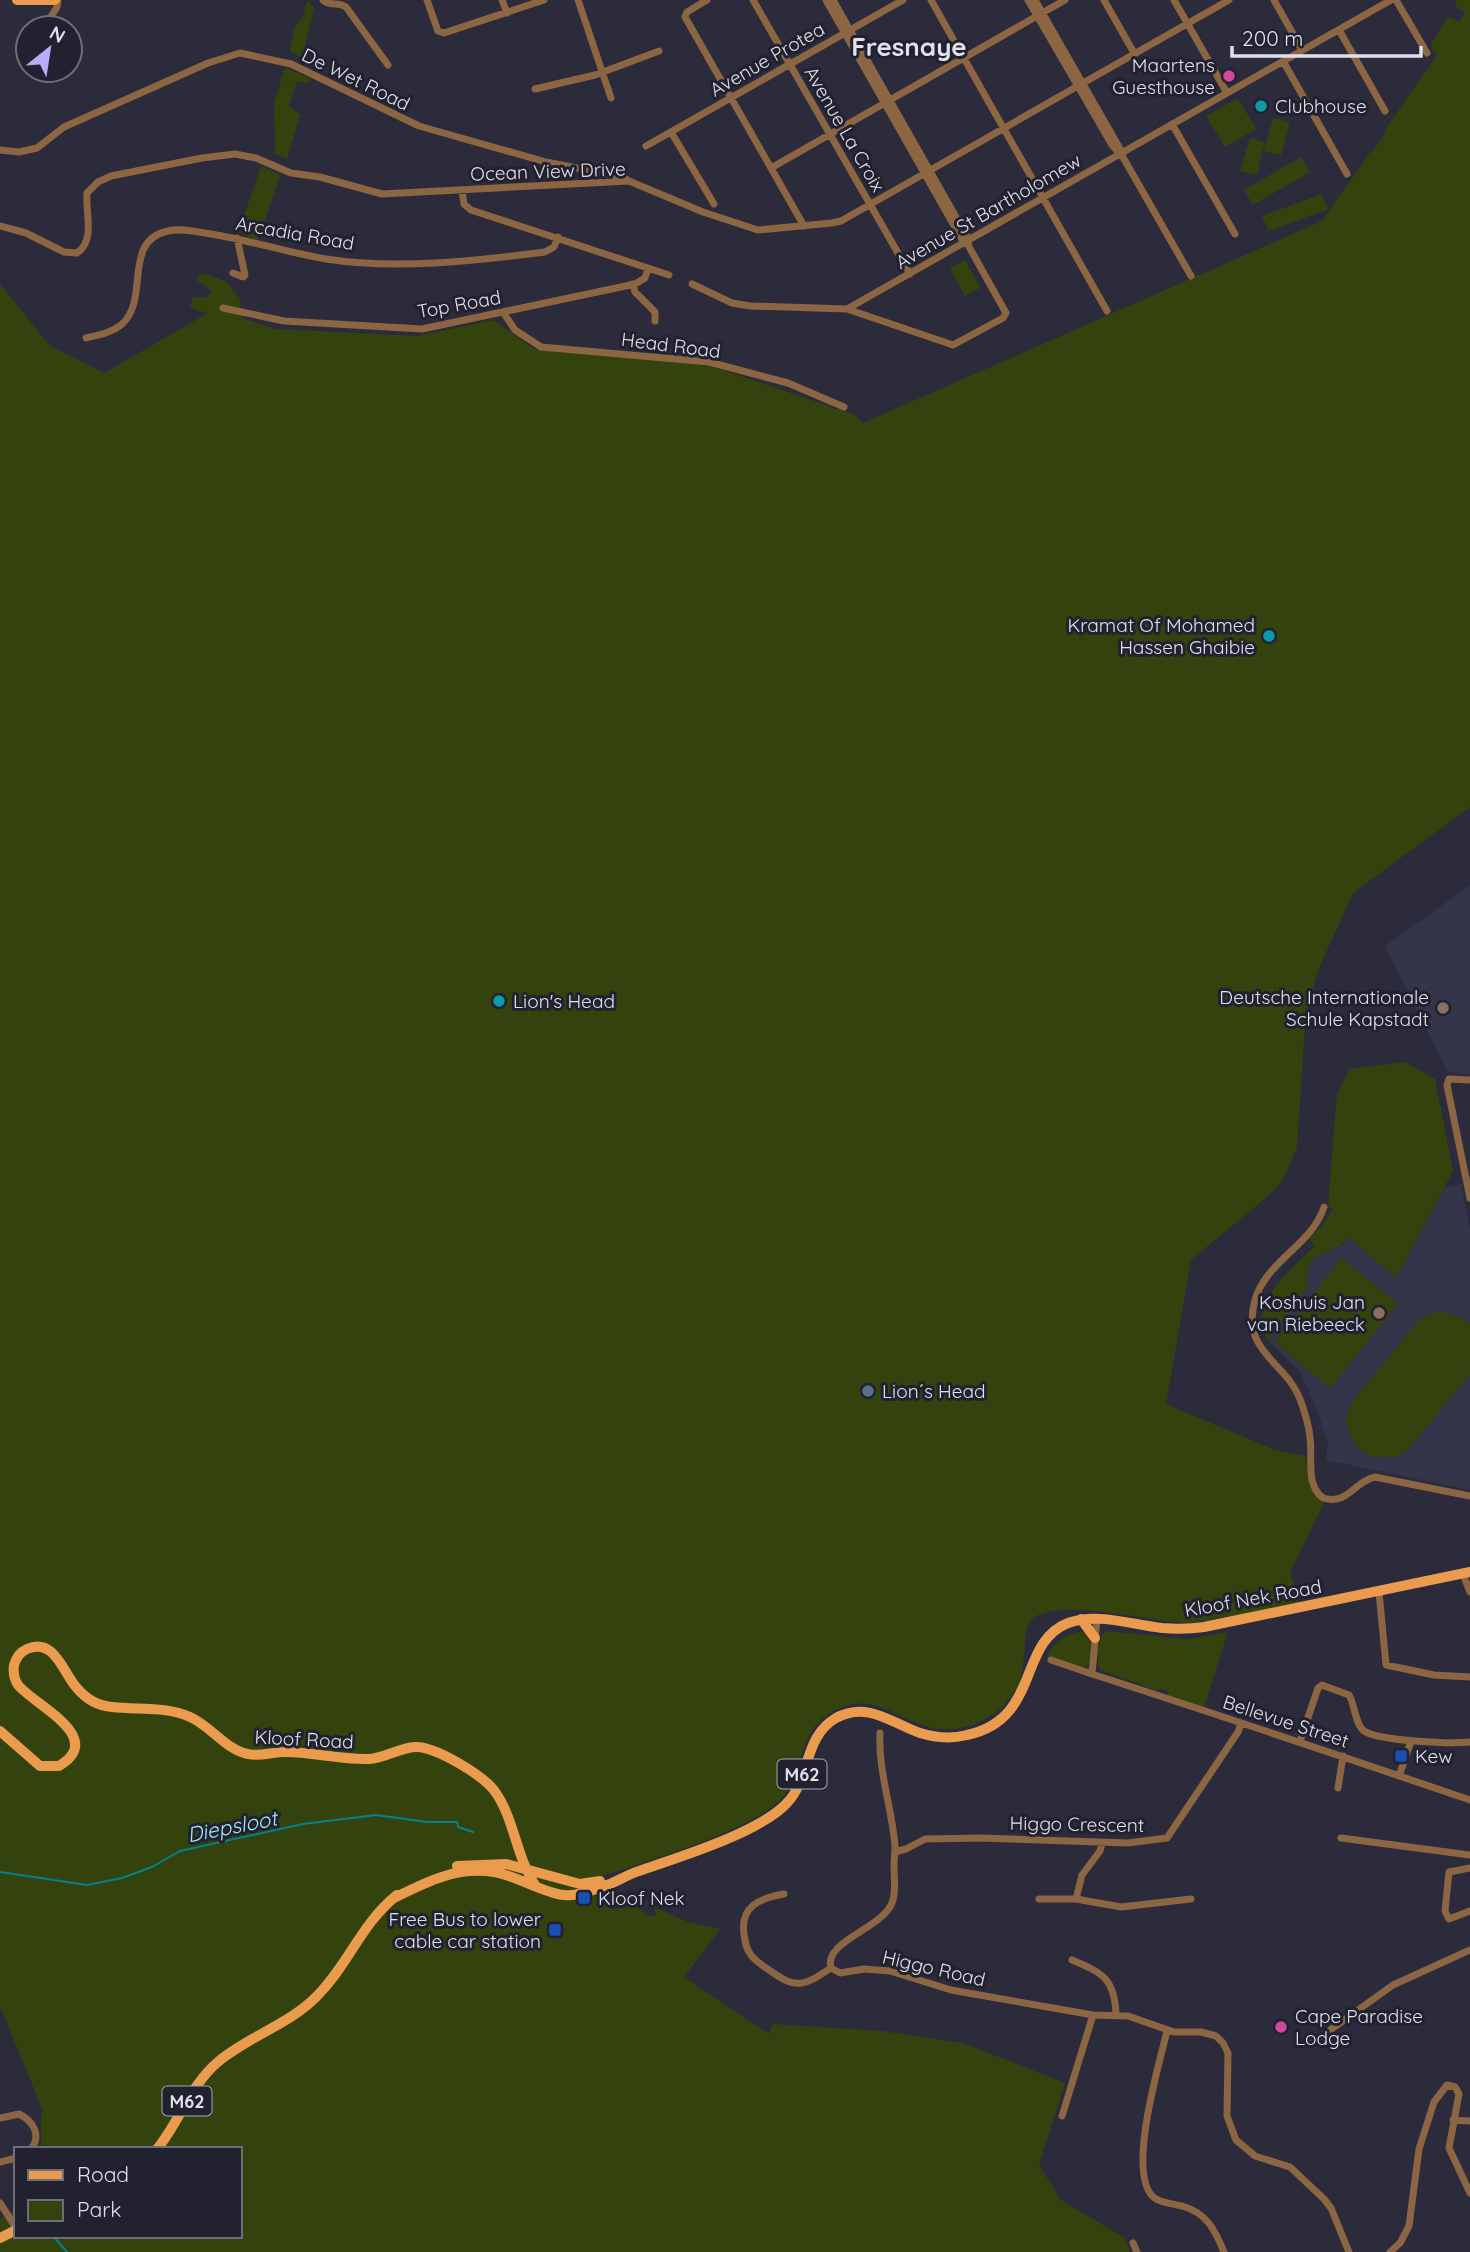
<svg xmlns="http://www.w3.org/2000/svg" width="1470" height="2252" font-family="Quicksand,sans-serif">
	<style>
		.built { fill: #34344a }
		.green { fill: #34430e }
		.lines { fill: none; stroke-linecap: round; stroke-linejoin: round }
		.stream { stroke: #008196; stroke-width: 2 }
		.minor { stroke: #8c6542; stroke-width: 7 }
		.major { stroke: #eb9b4d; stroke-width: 10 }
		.hotel-dot { fill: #d1479c; stroke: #212130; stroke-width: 2.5 }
		.culture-dot { fill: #0f9aa8; stroke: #212130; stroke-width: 2.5 }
		.education-dot { fill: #8d6e63; stroke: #212130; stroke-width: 2.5 }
		.service-dot { fill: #5c6f8a; stroke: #212130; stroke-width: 2.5 }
		.transit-dot { fill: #1a4fb4; stroke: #212130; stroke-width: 2.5 }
		.labels { text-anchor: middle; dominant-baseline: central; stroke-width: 6; stroke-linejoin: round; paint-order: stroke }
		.shield { fill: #212130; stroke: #a7a7b4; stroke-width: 2 }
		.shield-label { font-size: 18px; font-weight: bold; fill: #e1e1ec }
		.street-label { font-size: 19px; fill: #e1e1ec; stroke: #212130 }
		.poi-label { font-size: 19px; fill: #e1e1ec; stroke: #212130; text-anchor: start }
		.water-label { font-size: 21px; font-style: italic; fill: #a0eafb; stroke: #212130 }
		.district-label { font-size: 26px; font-weight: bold; fill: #e1e1ec; stroke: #212130 }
	</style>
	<rect width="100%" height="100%" fill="#2b2b3b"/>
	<!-- built -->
	<path class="built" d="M1470,885V1075L1447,1071L1385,946Z
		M1461,1184L1470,1229V1490L1326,1460L1328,1443L1316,1407L1300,1372L1268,1341L1308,1286L1306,1272L1315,1256L1344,1244L1348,1237L1396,1277L1444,1188Z"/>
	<!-- green -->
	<path class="green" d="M1455,0H1470V807L1353,893L1319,968L1306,1010L1297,1147L1284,1178L1274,1191L1191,1260L1166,1404L1275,1450L1305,1456L1311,1489L1324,1502L1290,1572L1300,1605L1189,1623C1148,1622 1073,1599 1036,1616C1030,1619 1028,1624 1026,1630C1024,1647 1025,1665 1019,1682C1004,1719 959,1739 922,1725C890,1714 868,1691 832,1712C796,1733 806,1769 783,1797C758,1828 641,1864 600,1877L612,1910L631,1904L651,1916H656L654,1907L688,1922L720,1929L684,1977L769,2034L773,2024L882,2031L963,2043L1065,2083L1039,2165L1061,2200L1125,2238L1130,2252H0V2219L16,2209V2236H240V2149H40C44,2136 38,2124 43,2111L0,2006V284L50,346L104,373L208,313L195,310L190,306L193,297H206L211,293L209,288L197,281L198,276L204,273L227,282L240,299L242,318L276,329L418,336L493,320L534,349L711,366L855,415L863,423L1322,221L1371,151L1372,152L1386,132L1385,130L1437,55L1432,49L1431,44L1446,20L1450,17L1459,22L1465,13L1456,6Z
		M308,1L314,8L303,54L299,56L291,52L290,49C292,42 292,32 296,26C301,19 306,16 305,6Z
		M287,68L311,79L308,83L297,81L289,106L300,115L287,159L275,154L274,103L284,70Z
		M1238,98L1256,129L1225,147L1206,116Z
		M1273,118L1290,122L1281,155L1264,151Z
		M1250,138L1265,142L1257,175L1240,171Z
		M1301,157L1310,172L1253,205L1244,190Z
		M261,166L278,174L280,176L259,238L257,240L243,235L240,227Z
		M1322,194L1328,209L1269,231L1262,216Z
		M965,260L980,288L965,296L950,268Z
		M1405,1062L1435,1079L1453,1171L1396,1278L1348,1237C1334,1259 1301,1246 1308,1286L1268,1341C1245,1303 1291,1270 1315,1246L1309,1238L1320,1228L1333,1209L1328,1206L1337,1094L1350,1069Z
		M1342,1258L1398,1304L1330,1388L1274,1342Z
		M1442,1312L1460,1316L1470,1324V1374L1407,1451L1395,1457H1374L1360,1450L1352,1440L1346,1422L1348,1410L1354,1399L1418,1321L1429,1314Z
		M1085,1631C1093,1640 1092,1655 1088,1666L1081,1668L1047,1656C1055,1640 1067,1633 1085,1631Z
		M1106,1631L1188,1639L1228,1632L1204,1707L1169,1696L1167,1691L1161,1689L1155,1690L1100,1670C1096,1660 1097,1638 1106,1631Z"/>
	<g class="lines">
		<!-- stream -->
		<path class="stream" d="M0,1872L87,1885L122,1878L152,1867L180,1851L303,1824L376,1815L427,1822H457L458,1827L473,1832
			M53,2236L67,2252"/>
		<!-- minor -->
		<path class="minor" d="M323,0C330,7 338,1 346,7L388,65
			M427,0L438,31L444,33L544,0
			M502,0L507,13
			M578,0L611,98
			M707,0L687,12L685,17L804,226
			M753,0L910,274
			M826,0L964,243L967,244
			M833,0L969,240L968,245L1006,313L1003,318L953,345L847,309
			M931,0L1107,311
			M1028,0L1112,145L1124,159L1191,276
			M1035,0L1123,154
			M1104,0L1134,53
			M1174,0L1227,93
			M1274,0L1302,50
			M1396,0L1427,53
			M44,28L57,7L58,0
			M1339,30L1385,111
			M1283,61L1347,174
			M535,89L595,75L659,51
			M1172,124L1235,234
			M671,132L714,204
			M646,146L903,0
			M0,150L19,152L37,148L64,127L208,63L240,53L291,64L419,126L546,162L623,177L629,181
			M771,168L1065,0
			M462,190L464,204L471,210L669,275
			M0,226L26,233L64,252L77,253C96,240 85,213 87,193L98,182L111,176L202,158L235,154L256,158L291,173L320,177L382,194L629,181L703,212L758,230L832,223L841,221L1229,0
			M233,273L243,277L245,275L237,238
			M633,284L635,292L655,312V321
			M692,284L732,303L750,306L847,309L1391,0
			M223,308L284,321L422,329L635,284L645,278L648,268
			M503,312L515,330L541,347L709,362L788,383L844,407
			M86,338C98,335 111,333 121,325C151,300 121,241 168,231C180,228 193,231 205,233C246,239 285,252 326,259C396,270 474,261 545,252L554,247L558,237
			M1470,1080L1449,1079L1447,1085L1470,1198
			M1324,1207C1312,1245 1266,1261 1255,1300C1240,1353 1288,1362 1301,1402C1305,1413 1309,1426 1310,1438C1313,1457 1305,1485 1323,1498C1348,1506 1354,1481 1375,1477L1470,1496
			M1463,1574L1470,1592
			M1379,1592L1386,1665L1434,1675L1470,1677
			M1097,1619L1092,1674C1219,1715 1344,1757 1470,1800
			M1051,1660L1092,1674
			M880,1733C878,1771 892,1808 895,1846C895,1853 894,1860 894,1867C894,1878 896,1889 893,1900C886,1928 823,1940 831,1968L840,1973L864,1969L890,1971L951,1990L1093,2015L1128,2016L1174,2032H1201L1216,2036L1223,2043L1228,2053L1227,2116L1236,2140L1255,2156L1290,2167L1324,2199L1331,2208L1349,2252
			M1300,1741L1318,1688L1322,1685L1349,1695C1355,1705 1355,1724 1364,1731C1379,1741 1451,1744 1470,1742
			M1399,1776L1411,1741
			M1338,1788L1343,1756
			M1341,1838L1470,1855
			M895,1852L906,1849L925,1839L981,1838L1128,1843L1167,1838L1238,1732L1241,1723
			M1470,1868L1449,1872L1445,1911L1449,1919L1470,1911
			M784,1894C759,1898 740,1907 744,1934C745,1942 746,1949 751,1955C756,1962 765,1967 772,1972C781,1978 790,1985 802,1983C813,1982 822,1973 831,1968
			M1039,1899H1076L1121,1907L1191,1899
			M1076,1899L1082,1875L1100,1851L1102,1843
			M1072,1960C1103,1973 1115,1979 1116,2015
			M1167,2031C1160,2061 1124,2180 1156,2199C1163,2203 1174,2204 1182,2206C1207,2213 1215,2230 1224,2252
			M1312,2043L1393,1985L1470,1950
			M1062,2116L1093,2015
			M0,2118L19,2114C33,2121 42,2135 31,2149
			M1453,2120L1470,2121
			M0,2162L16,2158
			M0,2203L16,2228
			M1133,2243L1137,2252
			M1390,2252L1400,2243L1409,2226L1419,2149L1434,2102L1447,2085L1455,2087L1459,2094L1449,2148L1470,2193"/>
		<!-- major -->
		<path class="major" d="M17,0H55
			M1081,1619L1095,1638
			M0,1731L40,1766H59C107,1737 34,1705 18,1685C14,1679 13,1672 14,1665C16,1658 20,1652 27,1649C54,1637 63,1672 76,1687C85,1698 98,1706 112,1707C138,1710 166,1706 190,1717C211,1726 226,1750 248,1754C260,1757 272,1752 285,1752C313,1752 341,1760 369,1759C385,1758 399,1748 415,1747C435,1746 485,1776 496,1793C514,1819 516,1856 535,1885
			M457,1866L506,1864L580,1884L600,1881
			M394,1898C426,1882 457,1866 494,1872C518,1876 543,1893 564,1895C579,1897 597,1888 610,1884C620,1880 629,1874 639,1871C679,1857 759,1833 787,1803C811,1778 803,1737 836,1718C868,1701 891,1723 920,1733C936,1738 951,1739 967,1735C1041,1719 1017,1643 1068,1623C1096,1612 1133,1625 1162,1628C1176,1629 1190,1629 1204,1627L1470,1572
			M157,2149C180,2121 190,2085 219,2061C249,2036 290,2024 317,1996C349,1964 360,1925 397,1895
			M0,2238L16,2230"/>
	</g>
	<!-- markers -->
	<g class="hotel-dot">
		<circle cx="1229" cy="76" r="7"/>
		<circle cx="1281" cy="2027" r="7"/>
	</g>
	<g class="culture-dot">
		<circle cx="1261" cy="106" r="7"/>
		<circle cx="1269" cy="636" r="7"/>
		<circle cx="499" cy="1001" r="7"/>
	</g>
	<g class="education-dot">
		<circle cx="1443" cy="1008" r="7"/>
		<circle cx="1379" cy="1313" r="7"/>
	</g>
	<circle class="service-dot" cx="868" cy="1391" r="7"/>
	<g class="transit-dot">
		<rect x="1394" y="1749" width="14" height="14" rx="3.5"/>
		<rect x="577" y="1891" width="14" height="14" rx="3.5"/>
		<rect x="548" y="1923" width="14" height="14" rx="3.5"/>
	</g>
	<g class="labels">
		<!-- shield labels -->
		<g class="shield">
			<rect x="777.5" y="1759.5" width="49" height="29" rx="5"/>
			<rect x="162.5" y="2086.5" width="49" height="29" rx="5"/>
		</g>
		<g class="shield-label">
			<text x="802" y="1774">M62</text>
			<text x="187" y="2101">M62</text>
		</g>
		<!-- street labels -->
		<g class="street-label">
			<text transform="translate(767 59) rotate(-30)">Avenue Protea</text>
			<text transform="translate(356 79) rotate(26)">De Wet Road</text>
			<text transform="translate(845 129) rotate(60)">Avenue La Croix</text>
			<text transform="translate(548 171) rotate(-2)">Ocean View Drive</text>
			<text transform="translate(988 211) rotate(-30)">Avenue St Bartholomew</text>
			<text transform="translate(295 233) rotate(10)">Arcadia Road</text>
			<text transform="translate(459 304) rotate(-10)">Top Road</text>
			<text transform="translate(671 345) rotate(7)">Head Road</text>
			<text transform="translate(1253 1598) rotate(-10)">Kloof Nek Road</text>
			<text transform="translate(1286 1721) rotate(18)">Bellevue Street</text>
			<text transform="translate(304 1739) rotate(3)">Kloof Road</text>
			<text transform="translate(1077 1824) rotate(1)">Higgo Crescent</text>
			<text transform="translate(934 1968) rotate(13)">Higgo Road</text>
		</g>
		<!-- poi labels -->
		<g class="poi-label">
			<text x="1215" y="65" text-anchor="end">Maartens<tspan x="1215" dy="22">Guesthouse</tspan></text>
			<text x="1275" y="106">Clubhouse</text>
			<text x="1255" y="625" text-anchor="end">Kramat Of Mohamed<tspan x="1255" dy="22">Hassen Ghaibie</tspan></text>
			<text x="1429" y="997" text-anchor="end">Deutsche Internationale<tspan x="1429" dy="22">Schule Kapstadt</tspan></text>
			<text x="513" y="1001">Lion's Head</text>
			<text x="1365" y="1302" text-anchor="end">Koshuis Jan<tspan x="1365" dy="22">van Riebeeck</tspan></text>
			<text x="882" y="1391">Lion´s Head</text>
			<text x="1415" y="1756">Kew</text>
			<text x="598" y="1898">Kloof Nek</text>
			<text x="541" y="1919" text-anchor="end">Free Bus to lower<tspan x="541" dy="22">cable car station</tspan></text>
			<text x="1295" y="2016">Cape Paradise<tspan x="1295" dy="22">Lodge</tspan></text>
		</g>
		<!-- water labels -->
		<g class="water-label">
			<text transform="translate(232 1826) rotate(-11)">Diepsloot</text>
		</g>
		<!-- district labels -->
		<g class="district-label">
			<text x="909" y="46">Fresnaye</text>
		</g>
	</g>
	<!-- legend -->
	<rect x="14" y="2147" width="228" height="91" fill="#212130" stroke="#6e6e7b" stroke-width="2"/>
	<rect x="28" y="2170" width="35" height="10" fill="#eb9b4d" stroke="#6e6e7b" stroke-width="2"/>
	<text x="77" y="2182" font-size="21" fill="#e1e1ec">Road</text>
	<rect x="28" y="2200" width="35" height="21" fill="#34430e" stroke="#6e6e7b" stroke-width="2"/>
	<text x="77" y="2217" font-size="21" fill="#e1e1ec">Park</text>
	<!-- north arrow -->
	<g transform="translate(49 49) rotate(30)"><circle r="33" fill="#212130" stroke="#6e6e7b" stroke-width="2"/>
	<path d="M0-5L12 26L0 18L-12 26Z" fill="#b9abf7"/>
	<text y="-10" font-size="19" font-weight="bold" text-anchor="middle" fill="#e1e1ec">N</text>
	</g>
	<!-- scale -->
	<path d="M1232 46v10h189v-10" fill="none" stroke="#e1e1ec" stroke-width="3.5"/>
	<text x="1242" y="46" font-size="21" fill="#e1e1ec" stroke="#212130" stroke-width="5" paint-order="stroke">200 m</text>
</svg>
